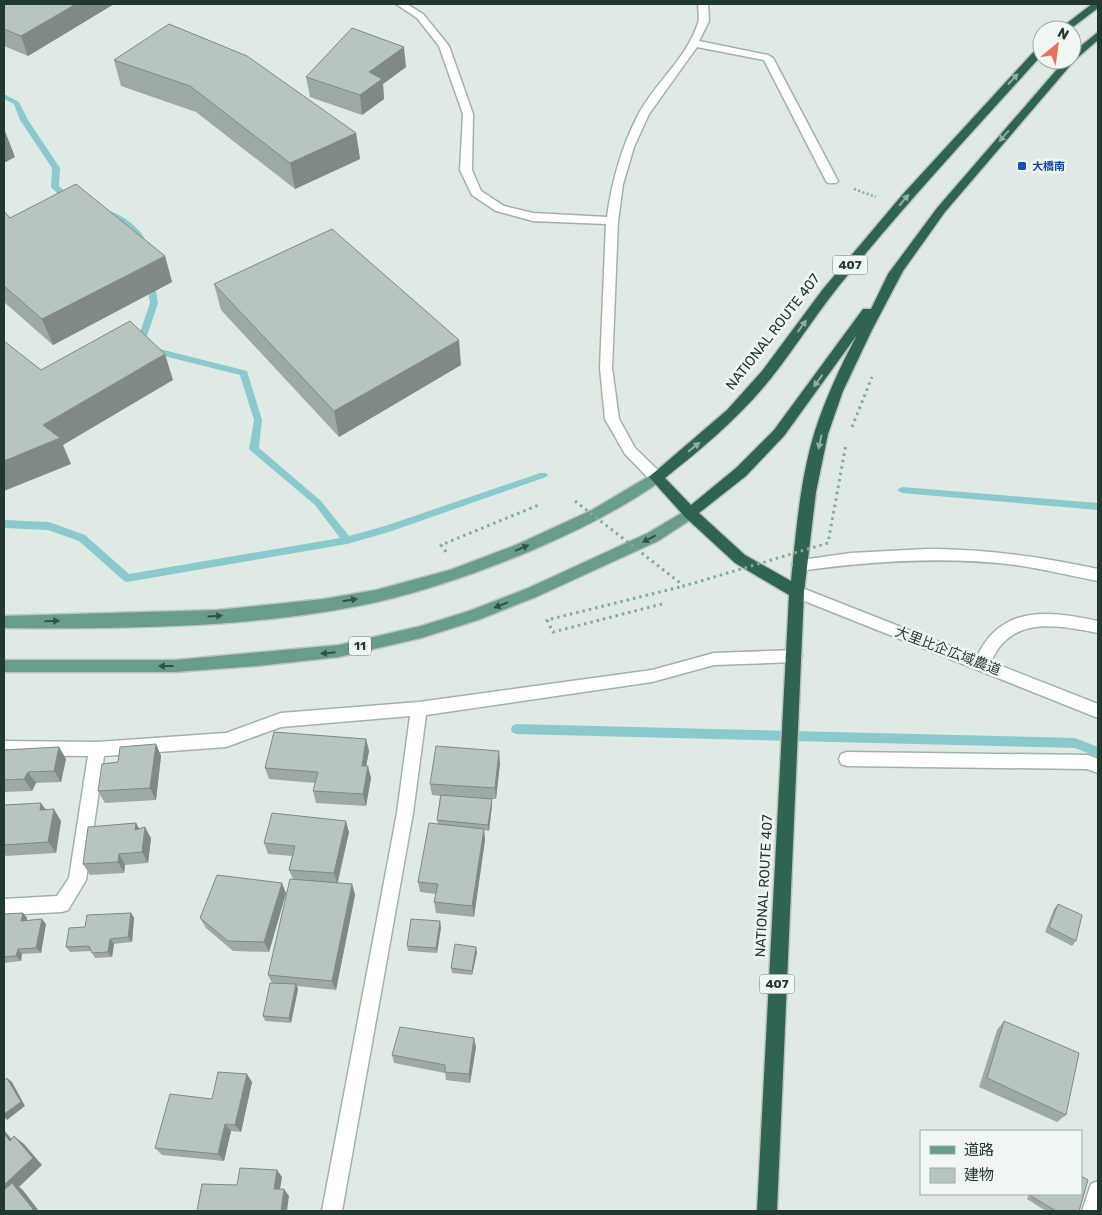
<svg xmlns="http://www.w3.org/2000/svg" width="1102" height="1215" font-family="Rubik,'Noto Sans JP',sans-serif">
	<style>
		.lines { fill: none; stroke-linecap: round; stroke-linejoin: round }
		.stream { fill: #8acacd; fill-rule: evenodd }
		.minor-casing { stroke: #a3b1ab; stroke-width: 3 }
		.major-casing { stroke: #bdc4c1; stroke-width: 3 }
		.highway-casing { stroke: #bdc4c1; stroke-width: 3 }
		.path-far1 { stroke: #82ac9a; stroke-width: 2.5; stroke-dasharray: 2 2.5; stroke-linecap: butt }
		.path { stroke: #82ac9a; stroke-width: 3; stroke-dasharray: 2.5 4; stroke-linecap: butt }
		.minor { fill: #fff; fill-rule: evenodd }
		.major { fill: #679d89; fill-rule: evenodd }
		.highway { fill: #2f6453; fill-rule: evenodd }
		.path-bridge { stroke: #82ac9a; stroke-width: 3; stroke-dasharray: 2.5 4; stroke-linecap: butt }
		.wall { fill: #9da9a3 }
		.shaded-wall { fill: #7f8a84 }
		.building { fill: #b6c5bd; stroke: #7f8a84 }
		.oneway { fill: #90aea3 }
		.oneway2 { fill: #335246 }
		.transit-dot { fill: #1a4fb4; stroke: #f0f7f3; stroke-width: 2 }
		.labels { text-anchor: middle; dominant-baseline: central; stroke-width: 5; stroke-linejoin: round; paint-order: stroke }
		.far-transit-label { font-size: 11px; font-weight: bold; fill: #164399; stroke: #f0f7f3; text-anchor: start }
		.shield { fill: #f0f7f3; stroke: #60726a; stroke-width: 1 }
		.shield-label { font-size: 12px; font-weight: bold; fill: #223930 }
		.street-label { font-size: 14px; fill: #223930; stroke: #f0f7f3 }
	</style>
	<rect width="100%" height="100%" fill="#e0eae5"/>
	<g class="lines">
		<!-- stream -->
		<path class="stream" d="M4,94L19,102L28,120L60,168L59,186L72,198V202H66L51,187L52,168L20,120L14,104L4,99Z
			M101,210C116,209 142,228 146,242L145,244H139C132,228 117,220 101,214Z
			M150,277L154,280L158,303L144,345L247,371L262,420L259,448L321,501L349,536L385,526L540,473H546L548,475L546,477L389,532L347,544L127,582L124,581L79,541L48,530L4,528V520L49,522L85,535L129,574L340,538L315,505L251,451L249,449L254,420L240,375L136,349L135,347L150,303L146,280Z
			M902,487L1098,503V510L902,493L897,490Z
			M516,724L1075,738L1098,747V757L1075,748L516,734L512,732L511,729L512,726Z"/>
		<!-- minor casing -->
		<g class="minor-casing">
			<path id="minor" d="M396,4H407L423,14L449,46L473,114L472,170L481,191L504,206L533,213L607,217C612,181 621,148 638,115C655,83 687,58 698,23C700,17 698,10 698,4H708L709,21L699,41L768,55L773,58L838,181L836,183H828L826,181L764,60L697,47L649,114L634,147L623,184L618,221L612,368L619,419L635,448L661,473L663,477L661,481H651L625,454L605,419L600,368L606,224L533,221L496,211L472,195L460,170L463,114L439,46L417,18Z
				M927,549C987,549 1040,557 1098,569V581C1071,576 1044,569 1016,565C944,556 871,561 799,571L794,569L792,565L794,561L851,553Z
				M797,586L977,657C1001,604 1050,611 1098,621V633C1057,625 1011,615 991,662L1098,704V718L792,596L790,592L792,588Z
				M794,650L799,652L802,656L799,660L794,662L714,665L652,682L426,715L413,813L342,1211H322L397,813L410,716L281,727L226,747L104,756L86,880L68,910L62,912L4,915V899L57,896L69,878L88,756L4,755V741L97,742L226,733L281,713L419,702L652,670L714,653Z
				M847,752L1088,755L1098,759V773L1087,769L847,766L841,764L839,759L841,754Z
				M1098,1181V1211H1082L1091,1184Z"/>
		</g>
		<!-- major casing -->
		<g class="major-casing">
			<path id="major" d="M656,472L661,473L663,477L661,481C621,509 579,530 535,549C483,571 432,589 377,602C260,628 123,629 4,628V616L217,610L324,599L376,590L450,570L516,545L592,510Z
				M690,508L695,509L697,513L695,517L658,541L536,597L478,620L421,638L339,657L257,666L175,672H4V660H175L339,645L421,626L469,611L526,589L648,533Z"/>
		</g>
		<!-- highway casing -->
		<g class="highway-casing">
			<path id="highway" d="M1092,4H1098V8L1069,30H1058Z
				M1098,32V40L1075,60L945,212L903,271L872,330L843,391L828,434L816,492L804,592L777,1211H757L789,595L735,563L685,517L649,477L727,410L762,371L823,289L903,194L1038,47L1042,46V55C976,128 909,200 847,276C820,308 798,344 772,377C741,416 704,447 665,478L691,505L736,468L774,430L863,309H871L888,274L937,208L1065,60H1072V53ZM857,335C840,367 825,399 814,434C800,481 796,532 791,581L745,555L699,513L746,476L784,436Z"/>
		</g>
		<!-- path-far1 -->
		<path class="path-far1" d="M854,189L876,197"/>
		<!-- path -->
		<path class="path" d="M852,427L872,377
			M446,552L441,545L541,504
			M662,604L553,632L547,620L684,586"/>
		<!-- minor -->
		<use href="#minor" class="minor"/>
		<!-- major -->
		<use href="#major" class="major"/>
		<!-- highway -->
		<use href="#highway" class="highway"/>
		<!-- path-bridge -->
		<path class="path-bridge" d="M575,501L684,586L828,543L846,444"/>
	</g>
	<!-- wall -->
	<path class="wall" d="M4,4H114L28,56L4,46Z
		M114,60L356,133L360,159L295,189L196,112L121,86Z
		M406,67L383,84L384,99L362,115L310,97L306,77Z
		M4,211L10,218L165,256L172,282L53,345L4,302Z
		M214,284L461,365L339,437L221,310Z
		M366,739L369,751L366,766L371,778L366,806L316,803L313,791L315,783L269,779L265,768Z
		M156,744L161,756L156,800L105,803L98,791L118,762Z
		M59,747L66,759L61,782L36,783L32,791L4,792V750Z
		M500,763L496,799H492V805L489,831L484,830L485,840L474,917L436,913L434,902L436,894L420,892L418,882L438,824L437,820L440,796L432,795L430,784Z
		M4,805L46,810L61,821L56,853L6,856L4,853Z
		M136,823L139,829L151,838L148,863L125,865L124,873L90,875L83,864Z
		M349,832L338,883L352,884L355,895L336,990L297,986L298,989L291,1023L265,1021L263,1016L272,983L268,975L293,879L289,870L292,856L268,854L264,843Z
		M286,893L269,952L233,951L206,928L200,918Z
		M1058,904L1076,941L1072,946L1045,932L1054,909Z
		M23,913L27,918V920L46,924L41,953L22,954L21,961L4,963V914Z
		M131,913L134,918L132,942L114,944L112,957L95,958L91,951L70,952L66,947L85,927Z
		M441,927L437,953L408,951L407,946Z
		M477,952L472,975L452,973L451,968Z
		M1004,1021L1066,1115L1057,1122L979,1087L997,1030Z
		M476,1047L470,1083L446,1080L445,1073L394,1063L392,1055Z
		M252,1082L241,1132L231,1131L224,1161L162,1155L155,1148L212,1099Z
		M1029,1194H1081L1079,1211H1046L1027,1199Z"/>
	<!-- shaded-wall -->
	<path class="shaded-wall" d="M76,4H114L28,56L21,36Z
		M404,47L406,67L383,84L384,99L362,115L360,95L369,72Z
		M5,131L15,157L4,163V132Z
		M356,133L360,159L295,189L290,163Z
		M165,256L172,282L53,345L42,319Z
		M459,340L461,365L339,437L334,411Z
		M165,354L173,380L63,445L71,464L4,491V461L43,425Z
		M366,739L369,751L364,777L362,766Z
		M156,744L161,756L156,800L150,788Z
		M59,747L66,759L61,782L54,771Z
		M499,751L500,763L496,799L495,788Z
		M368,766L371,778L366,806L363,794Z
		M28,772L36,783L32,791L24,779Z
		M492,799V805L489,831L488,825Z
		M41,803L49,814L40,810Z
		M54,809L61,821L56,853L48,842Z
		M346,821L349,832L337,883L334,873Z
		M136,823L142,834L135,830Z
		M145,827L151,838L148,863L142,852Z
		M484,829L485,840L474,917L472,906Z
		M119,854L125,865L124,873L118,862Z
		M282,883L286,893L269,952L264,942Z
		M352,884L355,895L336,990L332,981Z
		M23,913L27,918L26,926L21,921Z
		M131,913L134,918L132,942L128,937Z
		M42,919L46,924L41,953L36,948Z
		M440,921L441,927L437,953L436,948Z
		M110,939L114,944L112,957L108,952Z
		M476,947L477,952L472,975V971Z
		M18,949L22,954L21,961L16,956Z
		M296,984L298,989L291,1023L289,1018Z
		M474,1038L476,1047L470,1083L469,1074Z
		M247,1074L252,1082L241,1132L235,1125Z
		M7,1078L12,1082L25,1106L7,1120L4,1117V1114Z
		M225,1124L231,1131L224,1161L218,1154Z
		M4,1130L19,1148L10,1141L4,1134Z
		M14,1136L24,1144L42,1165L19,1187L22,1189L39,1211H31L4,1202V1185Z
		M277,1170L282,1177L279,1196L274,1189Z
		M284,1189L289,1196L287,1211H281Z"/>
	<!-- building -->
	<path class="building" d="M4,4H76L21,36L4,29Z
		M169,24L247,56L356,133L290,163L190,86L114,60Z
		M352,28L404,47L369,72L382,79L360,95L306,77Z
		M76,184L165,256L42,319L4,286V211L10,218Z
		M332,229L459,340L334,411L214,284Z
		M130,321L165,354L43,425L60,438L4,461V341L41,370Z
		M274,732L366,739L362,766H368L363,794L313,791L318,772L265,768Z
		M156,744L150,788L98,791L102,764L118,762L120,747Z
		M436,746L499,751L495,788L430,784Z
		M59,747L54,771L28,772L24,779L4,780V750Z
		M441,795L492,799L488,825L437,820Z
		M41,803L40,810L54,809L48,842L4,845V805Z
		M272,813L346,821L334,873L289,870L295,846L264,843Z
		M136,823L135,830L145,827L142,852L119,854L118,862L83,864L88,827Z
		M429,823L484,829L472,906L434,902L438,884L418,882Z
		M217,875L282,883L264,942L228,941L200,918Z
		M290,879L352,884L332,981L268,975Z
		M1058,904L1082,915L1076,941L1049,927Z
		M23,913L21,921L42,919L36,948L18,949L16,956L4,957V914Z
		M131,913L128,937L110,939L108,952L92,953L89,946L66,947L69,928L85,927L87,915Z
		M411,919L440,921L436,948L407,946Z
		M455,944L476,947L472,971L451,968Z
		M270,983L296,984L289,1018L263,1016Z
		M1004,1021L1079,1053L1066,1115L987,1078Z
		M400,1027L474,1038L469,1074L445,1072V1065L392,1055Z
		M218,1072L247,1074L235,1125L225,1124L218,1154L155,1148L170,1094L212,1099Z
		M7,1078L21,1102L4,1114V1081Z
		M4,1134L10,1141L14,1136L33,1158L4,1185Z
		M240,1168L277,1170L274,1189H284L281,1211H197L202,1184L237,1185Z
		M1081,1176L1088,1180L1079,1211H1056L1031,1196L1032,1194H1081Z
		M12,1183L33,1209L31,1211H4V1190Z"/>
	<!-- one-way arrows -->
	<defs><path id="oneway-solid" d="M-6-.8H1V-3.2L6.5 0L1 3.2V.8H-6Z" transform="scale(1.25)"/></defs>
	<g class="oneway">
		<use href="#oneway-solid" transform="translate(1013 79) rotate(-47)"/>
		<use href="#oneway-solid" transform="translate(1004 136) rotate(131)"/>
		<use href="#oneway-solid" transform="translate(904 200) rotate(-50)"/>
		<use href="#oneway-solid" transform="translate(802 326) rotate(-54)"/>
		<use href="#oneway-solid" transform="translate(818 381) rotate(126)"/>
		<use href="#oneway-solid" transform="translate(820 442) rotate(102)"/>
		<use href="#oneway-solid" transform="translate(694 447) rotate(-38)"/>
	</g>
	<g class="oneway2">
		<use href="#oneway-solid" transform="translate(649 539) rotate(152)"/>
		<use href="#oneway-solid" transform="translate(522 548) rotate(-23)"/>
		<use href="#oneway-solid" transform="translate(350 600) rotate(-9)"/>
		<use href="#oneway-solid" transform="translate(501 605) rotate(159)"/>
		<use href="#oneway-solid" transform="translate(215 616) rotate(-4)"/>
		<use href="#oneway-solid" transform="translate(52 621) rotate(-1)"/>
		<use href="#oneway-solid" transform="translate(328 653) rotate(174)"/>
		<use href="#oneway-solid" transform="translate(166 666) rotate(180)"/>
	</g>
	<!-- markers -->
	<rect class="transit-dot" x="1017" y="161" width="10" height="10" rx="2.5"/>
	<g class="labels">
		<!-- far-transit labels -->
		<g class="far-transit-label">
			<text x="1032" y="166">大橋南</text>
		</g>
		<!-- shield labels -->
		<g class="shield">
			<rect x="832.5" y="255.5" width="35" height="19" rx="4"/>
			<rect x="349" y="636.5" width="22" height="19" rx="4"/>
			<rect x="759.5" y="974.5" width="35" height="19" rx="4"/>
		</g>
		<g class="shield-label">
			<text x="850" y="265">407</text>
			<text x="360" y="646">11</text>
			<text x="777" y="984">407</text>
		</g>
		<!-- street labels -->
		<g class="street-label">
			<text transform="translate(773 332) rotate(-52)">NATIONAL ROUTE 407</text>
			<text transform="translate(948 651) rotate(21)">大里比企広域農道</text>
			<text transform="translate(764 886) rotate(-87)">NATIONAL ROUTE 407</text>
		</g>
	</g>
	<!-- border -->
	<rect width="1102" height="1215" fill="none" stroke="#223930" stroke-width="10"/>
	<!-- legend -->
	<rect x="920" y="1130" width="162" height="65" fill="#f0f7f3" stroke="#9eaba5"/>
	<rect x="930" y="1146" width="25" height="8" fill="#679d89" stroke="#9eaba5"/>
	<text x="964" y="1155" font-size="15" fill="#223930">道路</text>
	<rect x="930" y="1168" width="25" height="15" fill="#b6c5bd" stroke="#9eaba5"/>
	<text x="964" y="1180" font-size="15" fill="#223930">建物</text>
	<!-- north arrow -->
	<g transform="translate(1057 45) rotate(29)"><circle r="24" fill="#f0f7f3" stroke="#9eaba5"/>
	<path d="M0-4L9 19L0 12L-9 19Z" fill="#ea715e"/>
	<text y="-8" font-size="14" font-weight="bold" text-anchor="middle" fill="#223930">N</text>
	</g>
</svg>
